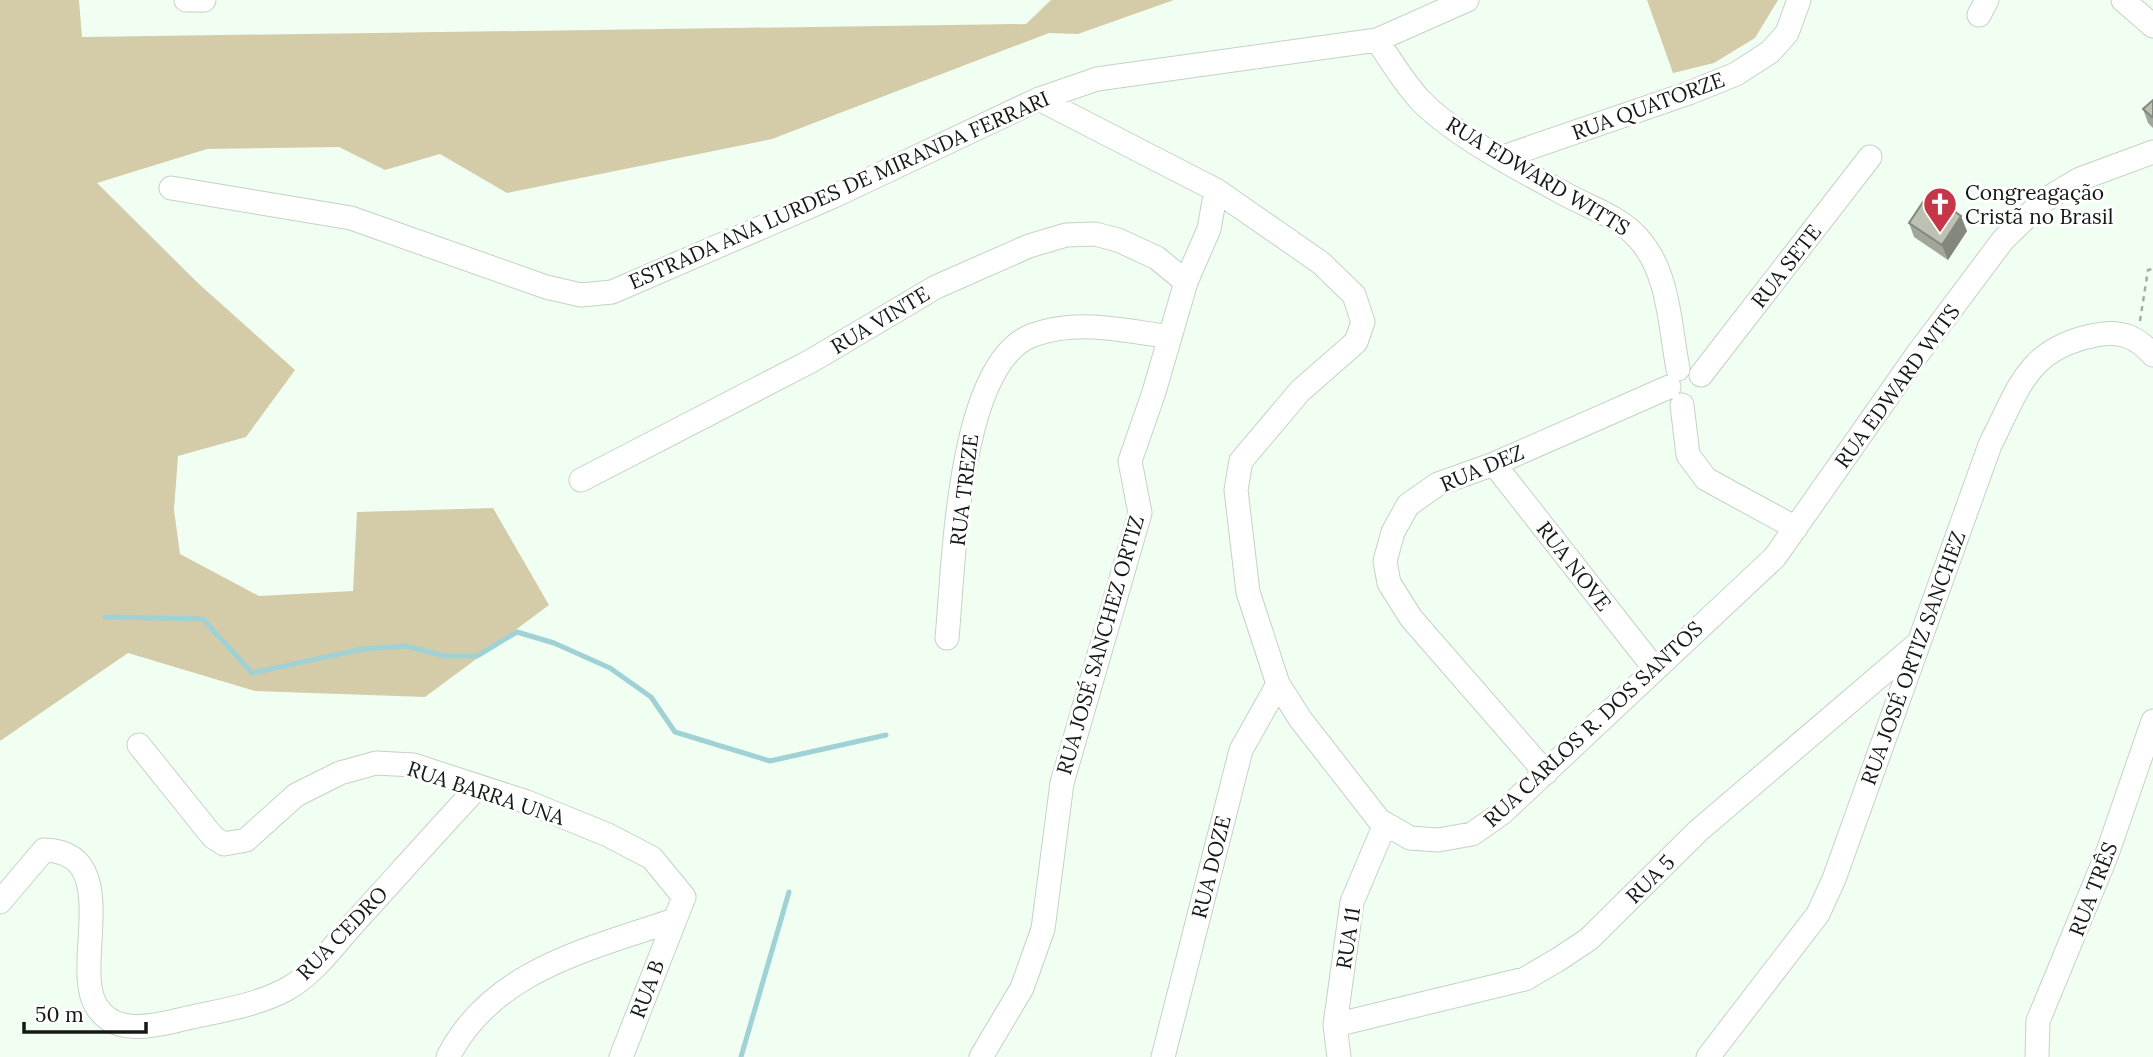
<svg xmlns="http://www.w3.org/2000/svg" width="2153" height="1057" font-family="Lora,serif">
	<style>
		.green { fill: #d4cca8 }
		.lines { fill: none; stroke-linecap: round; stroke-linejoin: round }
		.stream { stroke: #9fd1d5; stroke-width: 5 }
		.minor-casing { stroke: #c4d2c6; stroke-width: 25 }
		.path { stroke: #a1ada3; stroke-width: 2.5; stroke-dasharray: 5 5; stroke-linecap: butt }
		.minor { stroke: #fff; stroke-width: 23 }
		.wall { fill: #a2a699 }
		.shaded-wall { fill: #84877d }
		.building { fill: #bcc1b2; stroke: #84877d; stroke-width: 2 }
		.labels { text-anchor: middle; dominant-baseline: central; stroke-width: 6; stroke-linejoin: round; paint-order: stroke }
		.street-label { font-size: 21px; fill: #141915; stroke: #fff }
		.poi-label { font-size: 21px; fill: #141915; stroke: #fff; text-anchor: start }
	</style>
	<rect width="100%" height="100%" fill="#f0fff2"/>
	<!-- green -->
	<path class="green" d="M0,0H79L82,37L1026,24L1051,0H1174L1078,34L1049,33L772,139L507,193L440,154L385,170L339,147L207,149L97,183L200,285L295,370L246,437L178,456L174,510L180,554L259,596L353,591L357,512L493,508L549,605L425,697L255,691L128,653L0,741Z
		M1647,0H1778L1755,38L1714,63L1673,73Z"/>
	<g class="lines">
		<!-- stream -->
		<path class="stream" d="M105,617L203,619L252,673L363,649L406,646L445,656H477L517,632L554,643L610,668L651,697L675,732L770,761L886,735
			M741,1057L789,892"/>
		<!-- minor casing -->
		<g class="minor-casing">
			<path id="minor" d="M186,0H204
				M2123,0L2153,26
				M1979,15L1987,0
				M1377,40C1391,61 1404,83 1421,101C1454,135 1522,171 1565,194C1590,208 1619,216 1638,238C1669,271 1670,327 1678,369
				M1039,99L1216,190L1321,263L1354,295L1363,322L1356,342L1300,391L1241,461L1236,490L1248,592L1278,684L1301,720L1379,820L1410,838L1438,840L1472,834L1502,813L1775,557L1916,356L2003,240L2043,201L2080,179L2153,152
				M1503,157L1689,93L1736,74L1770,52L1787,33L1799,0
				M171,188L351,218L546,287L581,295L612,292L834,196L1039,99L1097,79L1377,40L1467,0
				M1701,375L1870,157
				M1682,405L1688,455L1706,479L1796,528
				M1494,464L1655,669
				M581,480L811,361L936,287L1029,246L1066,235L1095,234L1118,240L1157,258L1186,282
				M947,638C954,567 957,363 1033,335C1077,319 1124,330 1170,337
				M139,745L213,837L224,844L246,840L296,795L340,773L376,763L413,765L527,802L608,835L652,858L684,897L621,1057
				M1546,773L1411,618L1389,583L1385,561L1393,532L1408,505L1438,484L1494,464L1669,387
				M0,902L44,850C126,852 70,968 97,1007C114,1034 149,1027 175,1021C211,1012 254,1007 287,989C314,974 335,944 355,922C396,877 436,832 477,788
				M1335,1025L1525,979L1559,959L1589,939L1698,831L1916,645
				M448,1057C492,970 590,949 674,920
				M981,1057L1022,988L1043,929L1062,783L1140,513L1130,461L1154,392L1186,282L1209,229L1216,190
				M1163,1057L1241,750L1278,684
				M1339,1057L1335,1025L1352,902L1385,824
				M1708,1057L1818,914L1834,879L1990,445C2019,388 2027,348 2096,335C2121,330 2137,337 2153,355
				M2037,1057L2038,1021L2107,854L2153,721"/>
		</g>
		<!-- path -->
		<path class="path" d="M2140,321L2148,270L2153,269"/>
		<!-- minor -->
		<use href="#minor" class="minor"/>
	</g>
	<!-- wall -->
	<path class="wall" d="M2153,100V128L2148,123L2143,109Z
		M1909,223L1967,231L1948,260L1914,237Z"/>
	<!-- shaded-wall -->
	<path class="shaded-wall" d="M1961,216L1967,231L1948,260L1942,245Z"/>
	<!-- building -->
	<path class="building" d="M2153,100V116L2152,117L2143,109Z
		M1929,193L1961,216L1942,245L1909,223Z"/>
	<!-- icons -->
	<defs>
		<g id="church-pin" transform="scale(1.75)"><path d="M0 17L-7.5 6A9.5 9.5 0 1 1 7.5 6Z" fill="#c63649" stroke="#fff"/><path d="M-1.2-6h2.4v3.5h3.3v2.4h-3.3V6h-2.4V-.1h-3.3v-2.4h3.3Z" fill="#fff"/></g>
	</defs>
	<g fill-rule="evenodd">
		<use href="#church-pin" x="1940" y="204"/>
	</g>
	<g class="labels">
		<!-- street labels -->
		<g class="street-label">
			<text transform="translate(1648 106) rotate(-20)">RUA QUATORZE</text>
			<text transform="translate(1538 176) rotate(31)">RUA EDWARD WITTS</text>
			<text transform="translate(839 190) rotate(-24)">ESTRADA ANA LURDES DE MIRANDA FERRARI</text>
			<text transform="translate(1786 266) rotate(-52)">RUA SETE</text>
			<text transform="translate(880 320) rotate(-31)">RUA VINTE</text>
			<text transform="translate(1897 386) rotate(-54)">RUA EDWARD WITS</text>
			<text transform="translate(1482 468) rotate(-23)">RUA DEZ</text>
			<text transform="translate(964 490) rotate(-83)">RUA TREZE</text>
			<text transform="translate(1574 566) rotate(52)">RUA NOVE</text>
			<text transform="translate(1100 645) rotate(-74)">RUA JOSÉ SANCHEZ ORTIZ</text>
			<text transform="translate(1913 658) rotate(-70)">RUA JOSÉ ORTIZ SANCHEZ</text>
			<text transform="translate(1593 724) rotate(-43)">RUA CARLOS R. DOS SANTOS</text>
			<text transform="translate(486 793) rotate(18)">RUA BARRA UNA</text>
			<text transform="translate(1211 867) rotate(-76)">RUA DOZE</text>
			<text transform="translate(1650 879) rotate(-45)">RUA 5</text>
			<text transform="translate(2093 889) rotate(-69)">RUA TRÊS</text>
			<text transform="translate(342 933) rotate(-46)">RUA CEDRO</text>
			<text transform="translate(1348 938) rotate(-81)">RUA 11</text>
			<text transform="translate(647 989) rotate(-69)">RUA B</text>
		</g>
		<!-- poi labels -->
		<g class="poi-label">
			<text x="1965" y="192">Congreagação<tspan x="1965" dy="24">Cristã no Brasil</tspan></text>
		</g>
	</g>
	<!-- scale -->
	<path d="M24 1022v10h122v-10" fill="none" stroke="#141915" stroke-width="3.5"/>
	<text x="35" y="1022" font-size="21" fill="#141915" stroke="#ffffff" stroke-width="5" paint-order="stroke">50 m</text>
</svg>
